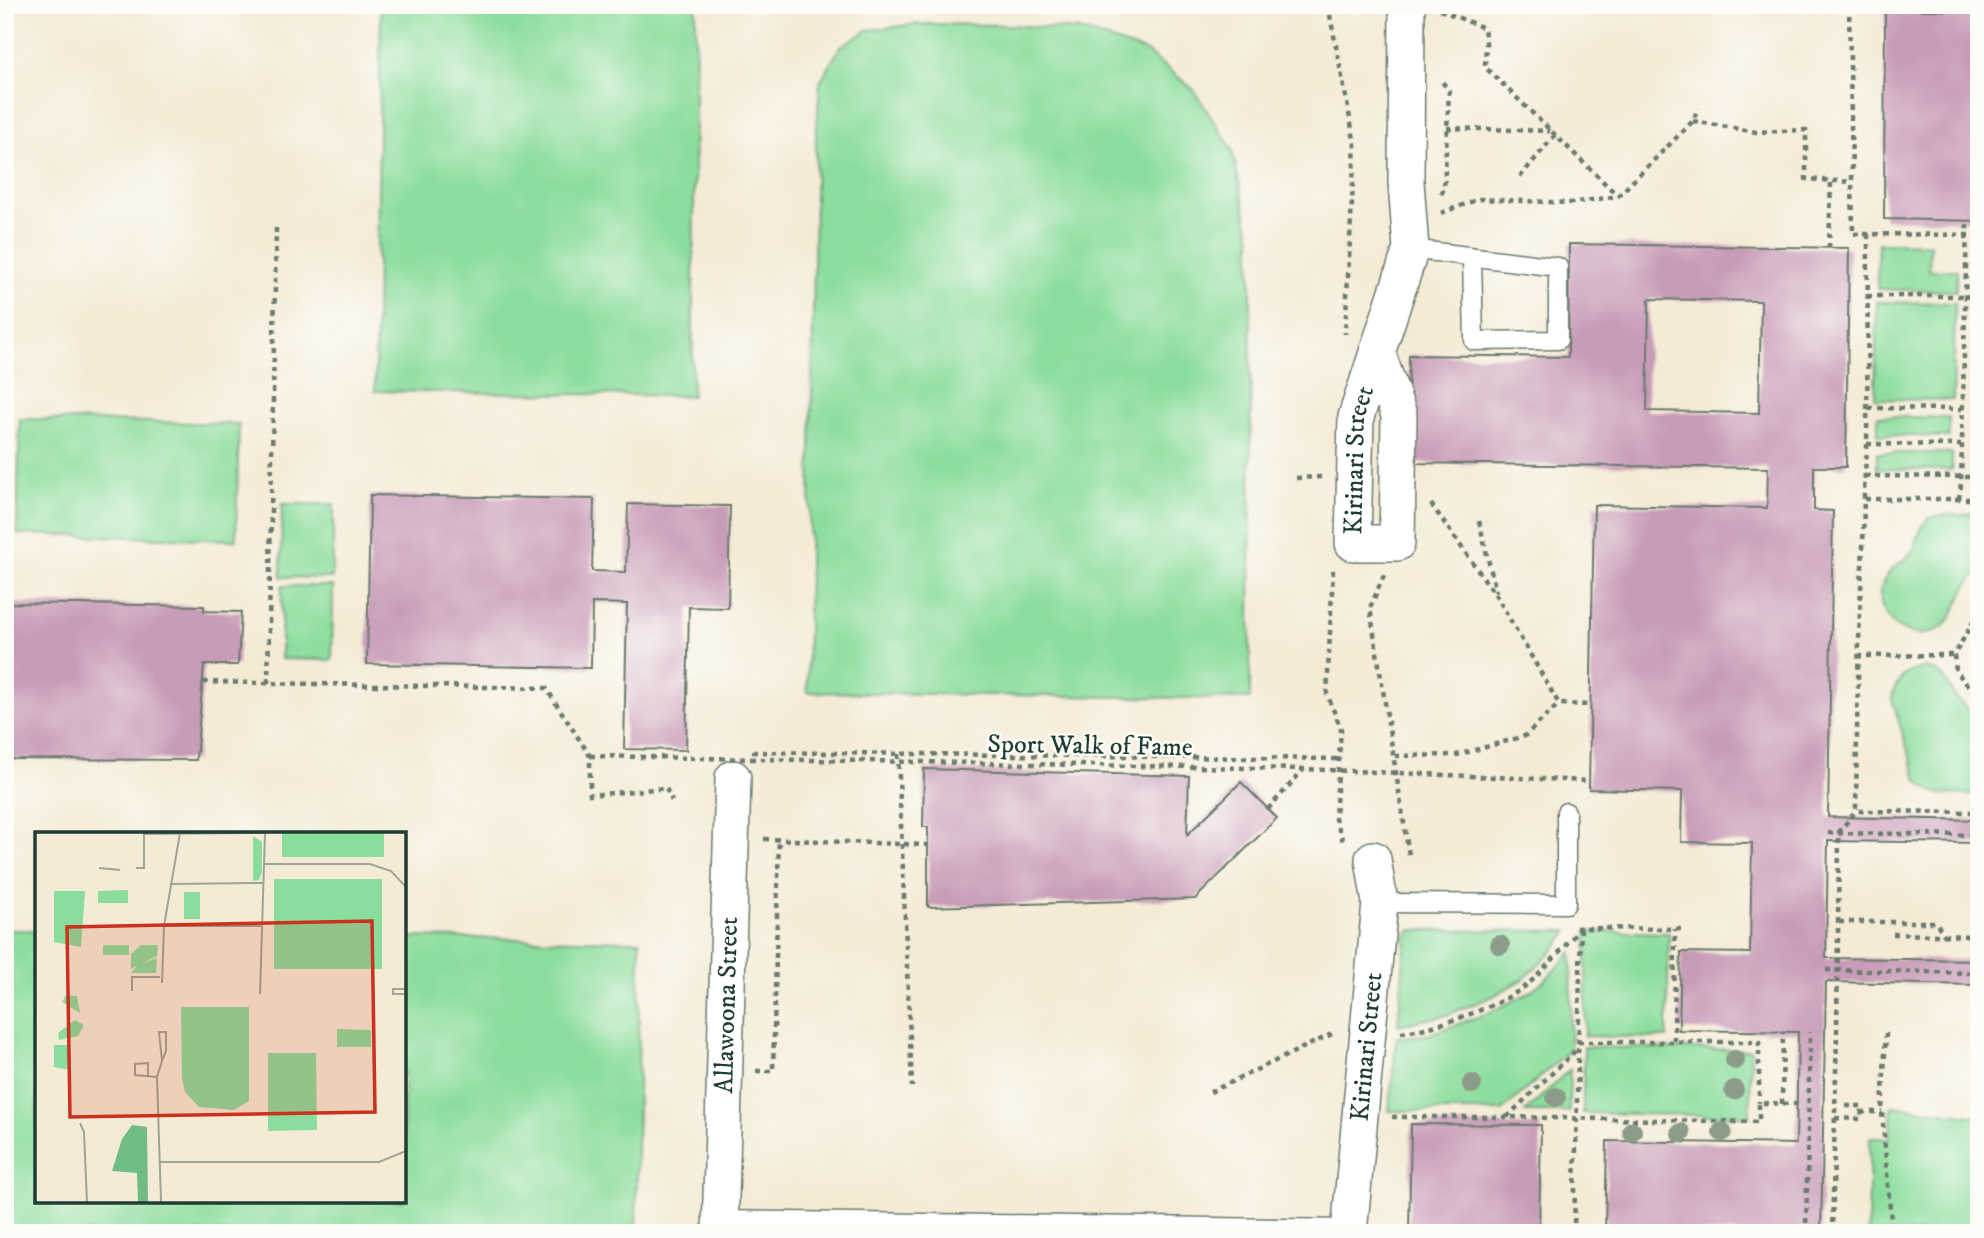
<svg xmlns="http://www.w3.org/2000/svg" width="1984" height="1238" font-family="'IM FELL DW Pica',serif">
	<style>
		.green { fill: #8bdd9d; stroke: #558d68; stroke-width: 2 }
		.building { fill: #c89bb8; fill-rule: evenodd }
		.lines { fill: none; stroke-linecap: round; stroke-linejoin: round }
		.lane-casing { stroke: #6a7a6d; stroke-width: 21 }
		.street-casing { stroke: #6a7a6d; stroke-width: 38 }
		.path { stroke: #6a7a6d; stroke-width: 4.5; stroke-dasharray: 5 5; stroke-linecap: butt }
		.lane { stroke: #fff; stroke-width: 18 }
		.street { stroke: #fff; stroke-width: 35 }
		.path-bridge { stroke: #6a7a6d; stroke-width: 4.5; stroke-dasharray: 5 5; stroke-linecap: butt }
		.tree { fill: #8b9d88 }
		.labels { text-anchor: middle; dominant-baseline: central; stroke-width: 5; stroke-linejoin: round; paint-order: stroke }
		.street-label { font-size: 26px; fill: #1f3d34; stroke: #fdfcf7 }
		.inset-road { fill: none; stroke: #9fa595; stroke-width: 2 }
		.view { fill: #c8321e; fill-opacity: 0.15; stroke: #c8321e; stroke-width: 3.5 }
		.inset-edge { fill: none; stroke: #1f3d34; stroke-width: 3.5 }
	</style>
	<rect width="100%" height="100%" fill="#fdfcf7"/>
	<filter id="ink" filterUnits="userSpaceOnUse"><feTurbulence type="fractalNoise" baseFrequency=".0143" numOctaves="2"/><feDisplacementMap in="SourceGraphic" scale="14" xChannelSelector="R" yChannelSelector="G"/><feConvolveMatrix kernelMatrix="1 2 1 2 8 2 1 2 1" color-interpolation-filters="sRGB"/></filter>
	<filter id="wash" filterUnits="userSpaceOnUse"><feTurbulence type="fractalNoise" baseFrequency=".00686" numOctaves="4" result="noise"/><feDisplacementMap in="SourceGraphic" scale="28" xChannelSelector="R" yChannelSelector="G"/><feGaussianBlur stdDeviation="1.57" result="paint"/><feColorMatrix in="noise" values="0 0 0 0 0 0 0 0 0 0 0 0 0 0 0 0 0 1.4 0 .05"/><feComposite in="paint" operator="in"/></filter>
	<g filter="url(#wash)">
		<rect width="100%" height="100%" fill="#f4ebd6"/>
		<!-- green -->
		<path class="green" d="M381,5H696L692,396L375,391Z
			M918,24L1008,25L1080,30L1145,51L1193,89L1232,149L1251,238L1250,699L807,692L816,140L820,82L841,46L868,30Z
			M1878,243L1930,244L1929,270H1957L1956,291L1877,289Z
			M1877,302L1955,303L1953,400L1875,399Z
			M1977,303H1979V468H1975Z
			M1878,416L1949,418V437L1878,435Z
			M20,419L239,424L236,540L17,534Z
			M1877,453H1952V470L1877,469Z
			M282,504H334L332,578L281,577Z
			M1979,511V572C1960,587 1960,616 1939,629C1910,646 1873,619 1882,586C1886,568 1904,564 1913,550C1920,539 1919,523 1931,518C1941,513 1952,516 1963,515C1968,514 1974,513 1979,511Z
			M282,586H333L332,660L281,659Z
			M1925,668C1953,675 1944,688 1960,702C1965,707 1973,711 1979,715V794C1956,794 1933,800 1917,779L1892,700C1894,680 1905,670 1925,668Z
			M5,930H37V1201H404V937L640,941L636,1233H5Z
			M1410,930L1569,931L1555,948L1524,979L1491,997L1447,1015L1398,1025L1406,936Z
			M1587,931L1669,933L1667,1038L1585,1036Z
			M1572,952L1570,1050L1502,1111H1389L1397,1037L1427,1035L1486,1014L1525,995L1545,980Z
			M1584,1047L1751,1050L1750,1116L1583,1113Z
			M1570,1069L1569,1112H1525Z
			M1892,1106L1979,1117V1233H1868L1870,1138H1890Z"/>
		<g id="blocks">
			<!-- building -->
			<path class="building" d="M1885,9L1979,11V221L1884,219Z
				M1569,244L1849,248L1846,467H1814V510L1833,511L1828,817L1979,820V843L1828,841L1826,958L1979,960V985L1826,982L1821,1233H1605L1607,1141L1796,1144L1798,1032L1679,1030L1681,952L1750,953L1752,843L1681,842L1682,791L1589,789L1594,505L1767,508L1768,468L1407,463L1409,355L1568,357ZM1649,299L1761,301L1759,413L1647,411Z
				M370,495L594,499L592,571L626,572L628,504L730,506L728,608L689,607L686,750L624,749L627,604L592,603L591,668L367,664Z
				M5,603L204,606V611L241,612L238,665H204L196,760L5,759Z
				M924,769L1189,776L1187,835L1241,782L1277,818L1195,899L928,907V827H923Z
				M1411,1124L1541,1125L1539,1233H1409Z"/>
		</g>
	</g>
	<g filter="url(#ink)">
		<use href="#blocks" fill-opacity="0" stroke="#6a7a6d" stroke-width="2"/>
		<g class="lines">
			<!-- lane casing -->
			<g class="lane-casing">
				<path id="lane" d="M1411,249L1558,267V340L1474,341L1472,258
					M1380,903L1566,904V812
					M720,1220L1349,1229"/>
			</g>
			<!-- street casing -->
			<g class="street-casing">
				<g id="street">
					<path id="s1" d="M1377,352L1399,415L1397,543H1353L1356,417L1411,249L1406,182L1407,5"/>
					<path id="s2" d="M720,1233L733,778"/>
					<path id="s3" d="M1349,1233L1380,903L1373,859"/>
				</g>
			</g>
			<!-- path -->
			<path class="path" d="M1328,5L1355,144L1345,334
				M1849,5L1853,234L1979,235
				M1440,10L1484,28L1486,42L1485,67L1617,195
				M1693,121L1756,132L1806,130V179L1853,182
				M1447,128L1550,131
				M1520,177L1555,135
				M1441,194L1444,189L1449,91L1441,80
				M1441,213L1479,199L1572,203L1618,196L1693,121L1698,108
				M1868,234L1867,452C1863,483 1864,516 1863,548C1858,636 1857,723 1856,811L1979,812
				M1829,248L1831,181
				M1867,296H1979
				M1868,408L1962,409
				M1867,444L1961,445
				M1865,476L1979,477
				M1296,478L1322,477
				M1865,499H1979
				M1959,499L1961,484L1967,221
				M1431,504L1497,597L1559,704L1591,705
				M1479,521L1496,592
				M1333,570L1327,694L1341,729L1335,819L1344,844
				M1384,575L1370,608L1409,855
				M1979,612L1954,655L1956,671L1979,699
				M1857,656L1954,655
				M203,682L546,688L590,756V795L666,788L672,801
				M268,683L276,227
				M752,752L1340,759
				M898,754L912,1087
				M1395,756L1457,755L1525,736L1559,704
				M1268,809L1304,769
				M1828,833L1979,835
				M764,839L928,845
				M1839,922H1936L1944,935
				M1576,928L1683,929
				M1893,934L1979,936
				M1826,970L1979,973
				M1401,1032C1433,1030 1504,1005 1528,984C1547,968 1564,946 1581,928
				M1886,1033L1882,1112L1892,1233
				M1674,1041L1675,929
				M1578,1042H1759V1103
				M756,1071H773L779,839
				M1210,1092L1334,1033
				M1782,1104L1783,1032
				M1861,1112H1882
				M1392,1117H1507L1759,1122V1103L1797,1104
				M1507,1117L1578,1048
				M1835,1118L1861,1119L1862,1106H1846
				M1574,1233L1581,926
				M1806,1233L1810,1032
				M1832,1233L1837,1033L1839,832L1856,811"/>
			<!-- lane -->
			<use href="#lane" class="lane"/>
			<!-- street -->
			<use href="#street" class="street"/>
			<!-- path-bridge -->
			<path class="path-bridge" d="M590,756L1304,769L1589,781"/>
		</g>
		<!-- trees -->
		<g class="tree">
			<circle cx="1500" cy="945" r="10"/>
			<circle cx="1735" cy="1060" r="10"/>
			<circle cx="1472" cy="1084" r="10"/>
			<circle cx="1734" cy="1090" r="10"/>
			<circle cx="1556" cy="1097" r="10"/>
			<circle cx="1632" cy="1131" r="10"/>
			<circle cx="1722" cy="1132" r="10"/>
			<circle cx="1681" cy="1133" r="10"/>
		</g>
	</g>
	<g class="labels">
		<!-- street labels -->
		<g class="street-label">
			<text stroke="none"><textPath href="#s1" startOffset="322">Kirinari Street</textPath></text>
			<text transform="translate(1090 746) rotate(1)">Sport Walk of Fame</text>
			<text stroke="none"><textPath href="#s2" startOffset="228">Allawoona Street</textPath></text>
			<text stroke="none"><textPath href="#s3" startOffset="187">Kirinari Street</textPath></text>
		</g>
	</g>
	<!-- overview -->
	<g transform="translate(35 832)">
		<rect width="371" height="371" fill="#f4ebd6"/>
		<path d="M247,1H349V25H247ZM218,4L227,10V40L224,48L218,49ZM239,47H347V137H239ZM93,58V71H63V59ZM19,59H50L46,115L19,110ZM149,60H165V87H149ZM68,113H94V123H68ZM106,113H123L122,124L96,137V122ZM122,126L121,141H96L103,133ZM31,163L42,164L45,181L27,170ZM214,175V269L199,278L164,275L150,260L147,246L146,175ZM40,188L49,193L43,204L24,208L23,201ZM302,197L336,198V215H302ZM19,213H35V238L19,235ZM233,221H281L282,298L233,299Z" fill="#8bdd9d"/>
		<path d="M97,293L112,295L113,370H103L102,341L77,339L87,307Z" fill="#70bc84"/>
		<path class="inset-road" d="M230,32H335L356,39L371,55M64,36L85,38M101,36H109V2L230,1L225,162M135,52L228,51M129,94H226M127,151L129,94L145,1M371,157H358V162H371M97,159V145H125M113,244V231L100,232V243L122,245M45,291L49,300L52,370M124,330H344L371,319M126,370L122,245L127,229L131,219V200H124L127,229"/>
		<path class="view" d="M337,89L340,280L35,285L32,95Z"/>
		<rect width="371" height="371" class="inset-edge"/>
	</g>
	<!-- margin -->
	<rect width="1984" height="1238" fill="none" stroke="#fdfcf7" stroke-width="28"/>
</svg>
